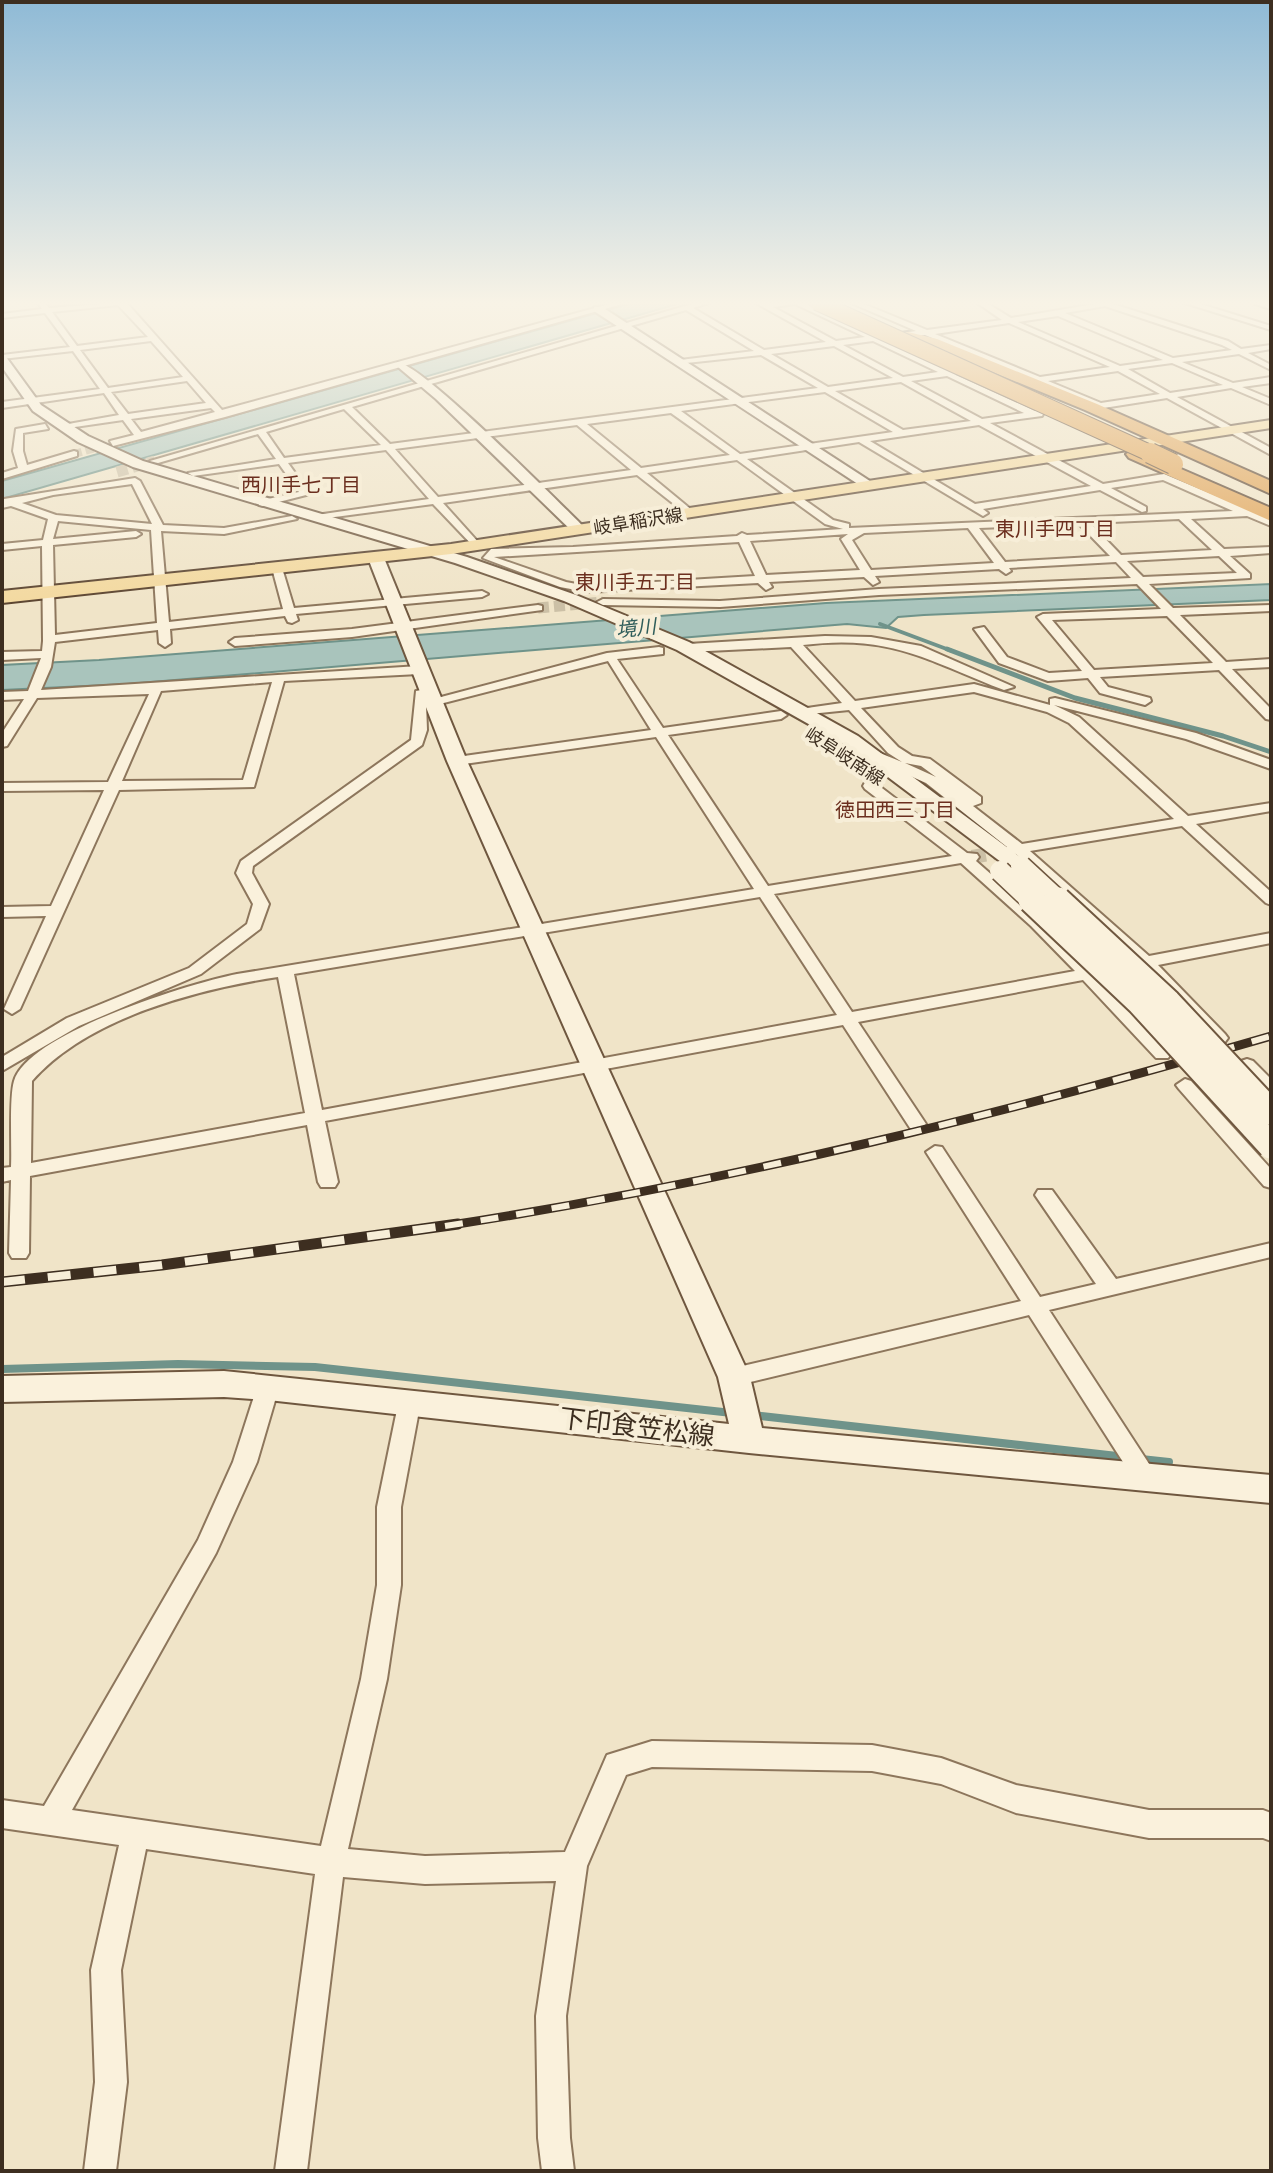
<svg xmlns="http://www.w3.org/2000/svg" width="1273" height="2173" font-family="'Roboto Serif','Noto Sans JP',serif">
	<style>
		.water { fill: #a9c4bc; stroke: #6f938a; stroke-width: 2 }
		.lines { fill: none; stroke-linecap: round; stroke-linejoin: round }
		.stream-far2 { stroke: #6f938a; stroke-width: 4 }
		.stream-far1 { stroke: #6f938a; stroke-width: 5 }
		.stream { stroke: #6f938a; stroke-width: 8 }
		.street-tunnel-far2 { stroke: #ccc0a6; stroke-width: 8; stroke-dasharray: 8 4; stroke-linecap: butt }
		.street-tunnel-far1 { stroke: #ccc0a6; stroke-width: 11; stroke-dasharray: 11 5; stroke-linecap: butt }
		.street-tunnel { stroke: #ccc0a6; stroke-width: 14; stroke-dasharray: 14 7; stroke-linecap: butt }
		.street-casing { stroke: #8d765c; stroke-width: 4 }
		.secondary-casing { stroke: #6f573f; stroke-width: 4 }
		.primary-casing { stroke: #5b4430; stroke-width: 4 }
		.highway-casing { stroke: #5b4430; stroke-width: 4 }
		.street { fill: #faf1dc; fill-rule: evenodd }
		.secondary { fill: #faf1dc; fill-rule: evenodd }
		.primary { fill: #f3d9a0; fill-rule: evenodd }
		.highway { fill: #e0a458; fill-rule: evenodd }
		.rail-far1-casing { stroke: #3d2e20; stroke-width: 9 }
		.rail-casing { stroke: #3d2e20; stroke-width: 11 }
		.rail-far1 { stroke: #f7eed8; stroke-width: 6; stroke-dasharray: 18; stroke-linecap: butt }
		.rail { stroke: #f7eed8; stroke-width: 8; stroke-dasharray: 23; stroke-linecap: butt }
		.secondary-bridge-far1-casing { stroke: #6f573f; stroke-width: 23; stroke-linecap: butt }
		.secondary-bridge-casing { stroke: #6f573f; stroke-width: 29; stroke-linecap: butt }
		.highway-bridge-far1-casing { stroke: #5b4430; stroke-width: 18; stroke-linecap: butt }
		.highway-bridge-casing { stroke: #5b4430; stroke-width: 22; stroke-linecap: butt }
		.secondary-bridge-far1 { stroke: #faf1dc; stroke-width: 20 }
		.secondary-bridge { stroke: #faf1dc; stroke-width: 25 }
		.highway-bridge-far1 { stroke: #e0a458; stroke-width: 16 }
		.highway-bridge { stroke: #e0a458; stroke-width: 20 }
		.labels { text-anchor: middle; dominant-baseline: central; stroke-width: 8; stroke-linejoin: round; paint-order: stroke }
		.far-street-label { font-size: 18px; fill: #3d2e20; stroke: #f7eed8 }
		.far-neighbourhood-label { font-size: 20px; fill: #6b2e1e; stroke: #f7eed8 }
		.far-water-label { font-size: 20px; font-style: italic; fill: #2f5d5a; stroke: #f7eed8 }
		.near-street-label { font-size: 26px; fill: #3d2e20; stroke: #f7eed8 }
	</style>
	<rect width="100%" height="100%" fill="#f0e4c8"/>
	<!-- water -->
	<path class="water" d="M636,302H684L2,499V481Z
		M1271,584V600L924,615L898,617L886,628L847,624L127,684L2,690V665L99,660L826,603Z"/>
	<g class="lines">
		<!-- stream-far2 -->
		<path class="stream-far2" d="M880,624L952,651"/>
		<!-- stream-far1 -->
		<path class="stream-far1" d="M947,649L1075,698L1223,736L1271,752"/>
		<!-- stream -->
		<path class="stream" d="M2,1369L178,1364L315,1367L732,1413
			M752,1415L1126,1457
			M1141,1459L1169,1462"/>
		<!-- street-tunnel-far2 -->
		<path class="street-tunnel-far2" d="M74,454L113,443"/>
		<!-- street-tunnel-far1 -->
		<path class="street-tunnel-far1" d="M117,472L155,461
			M538,608L603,602"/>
		<!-- street-tunnel -->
		<path class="street-tunnel" d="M972,857L1012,850"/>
		<!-- street casing -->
		<g class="street-casing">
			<path id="street" d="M37,302H45L49,308L126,302L222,410L617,302H629L225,417L113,446L110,441L134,435L123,420L61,429L57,426L119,415L104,393L2,408V402L100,389L73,351L2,359V355L70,347L45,313L2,318V314L42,309ZM118,305L148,337L77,346L52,312ZM151,341L183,377L108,388L80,350ZM187,381L206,403L128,414L111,392ZM211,408L215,412L141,432L131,419Z
				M699,302H711L693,308L764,350L826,342L754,302H802L875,336L916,331L849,302H859L927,330L1002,320L976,302H985L1011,318L1107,302L1228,341L1241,349L1271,345V349L1248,353L1271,365V370L1239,354L1182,362L1233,383L1271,377V383L1242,387L1271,399V405L1231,388L1177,397L1271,448V455L1167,398L1091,410L1087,407L1091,404L925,335L883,340L949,371H956V375L1035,411H1045L1042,416L990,423L1103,484L1164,474L1271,519V526L1247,516L1191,519L1224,549L1271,547V553L1230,556L1250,574V578L1149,584L1173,608L1271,605V611L1180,615L1226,662L1271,659V667L1232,669L1271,709V720L1266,719L1219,670L1100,677L1108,687L1150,698L1151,701L1145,705L1100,693L1088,678L1048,681L999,663L974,629L984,627L1007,657L1049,673L1082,671L1037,617L1043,614L1161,609L1137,584L879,595L720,607L603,605L597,602L603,599L720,601L879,589L1131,578L1116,562L1009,568L1011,571L1006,574L999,569L875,576L879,582L873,585L864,577L769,582L772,587L766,590L758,583L587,592L560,587L483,558L491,549L573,547L737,536L742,533L747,535L843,529L825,524L737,460L647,473L693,511V515L689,516L637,475L443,503L479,543V547L475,548L433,504L312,520L311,518L316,515L429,499L386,450L288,463L310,494L263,506L259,505V501L299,492L279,464L193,476L188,473L276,459L258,434L158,463L150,461ZM795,304L865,337L836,341L773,307ZM1105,306L1222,345L1232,350L1173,358L1065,313ZM686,310L754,351L680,360L677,364L761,355L818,388L390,444L352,407ZM1058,316L1163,360L1120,366L1018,322ZM1009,323L1110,367L1040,377L935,334ZM873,341L938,372L903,377L843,345ZM834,346L893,378L828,387L771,354ZM1172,363L1223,385L1170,393L1128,369ZM1118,371L1160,394L1101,403L1048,381ZM947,376L1024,413L982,419L911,381ZM901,382L971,421L903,430L835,391ZM825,392L893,432L740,454L681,411ZM344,409L381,445L284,458L266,432ZM671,413L730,455L641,468L587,424ZM577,425L631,470L438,497L395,449ZM979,425L1091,486L975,504L870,441ZM859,442L983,516L988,513L983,509L1100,490L1142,512L1146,511V507L1111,488L1163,480L1233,511L849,528V524L833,520L747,459ZM1179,519L1212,550L1121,555L1090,523ZM1079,524L1110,556L1005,562L979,528ZM968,528L994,563L871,570L852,540L864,533ZM848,534L841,539L860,570L766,575L750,541ZM739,542L755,576L587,586L566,582L494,557ZM1219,556L1237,573L1143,577L1127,561ZM1167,616L1213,663L1094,670L1052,620Z
				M1182,302H1194L1271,326V330Z
				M1254,302L1271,304V309L1255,304Z
				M45,424L48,429L23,433V451L27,465L74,451L77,452V456L2,479V473L18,468L13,451L16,429Z
				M135,478L140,481L163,525L224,528L292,516L297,519L224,534L161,531L169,622L283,609L272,568L277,565L282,568L294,608L482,591L488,594L482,597L296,614L298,620L292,623L288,622L285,616L170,629L171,643L165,647L159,643L158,630L55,642L51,667L41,690L419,666L425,670L419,674L284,681L254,787L119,790L20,1009L12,1014L4,1009L46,916L2,917V907L51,906L104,790L2,791V783L108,782L149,694L37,698L7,746L2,747V733L24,699L2,700V692L28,691L41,658L2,660V652L42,651L43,641L42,546L2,550V544L43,540L48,519L11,506L2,508L4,499ZM132,484L152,524L56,515L22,503L53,495ZM58,521L151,530L157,623L55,635L53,545L136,537L141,534L136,531L53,539ZM272,682L243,780L122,781L161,691Z
				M538,605L542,606V610L352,637L235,646L229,642L235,638L352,629Z
				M825,636L871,637L921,646L1014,687L1004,690C926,660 891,634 803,645L855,701L974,684L1050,705V699L1055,698L1196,733L1271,760V769L1186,739L1054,705L1079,717L1188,816L1271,803V811L1196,824L1271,892V905L1266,903L1182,826L1030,851L1149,956L1271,933V943L1158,965L1225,1034L1228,1038L1225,1042H1213L1142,967L1134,966L1132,963L1134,960L1016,854L1007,853L1005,850L1007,847L926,783L870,758L868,755L875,751L902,762L888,753L849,710L800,715V709L842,703L791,647L688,652L682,648L688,644ZM974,692L1047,712L1069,723L1174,819L1022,844L973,806L981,803V797L930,759L912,756L898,747L861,708ZM905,763L921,766L966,799L936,777Z
				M659,647L663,648V654L617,659L663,728L781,711L787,715L781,719L668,735L768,886L952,856L865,789L863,786L871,772H881L883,775L878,785L967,853L977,854L979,857L976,861L1042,919L1091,968H1105L1107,971L1105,974L1098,976L1168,1050L1171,1054L1168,1058H1156L1083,980L858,1022L926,1124L917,1130L910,1128L843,1025L325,1121L338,1182L335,1187H321L318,1182L307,1125L30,1176L29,1253L26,1258H12L9,1253L11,1180L2,1182V1168L11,1167C12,1147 9,1097 14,1081C28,1033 191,983 237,974L754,889L656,737L457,765L450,761L457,757L651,730L608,661L432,706L426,703L427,730L422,745L253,866L252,873L269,904L260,929L201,974L79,1026L2,1071V1057L67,1018L189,968L247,924L253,904L236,873L241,861L411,740L416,691L431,688L433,691L426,696V701L607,653ZM961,863L1031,926L1075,971L852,1012L774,894ZM760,897L837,1015L322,1110L294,974ZM278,977L305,1113L31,1163L32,1081C87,1018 198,989 278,977Z
				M1247,1059L1253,1061L1271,1079V1096L1265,1094L1241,1069L1238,1065L1241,1061Z
				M1185,1079L1191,1081L1271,1169V1188L1264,1186L1179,1089L1176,1085Z
				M935,1146L942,1147L1040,1297L1096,1284L1035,1195L1038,1190H1052L1116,1279L1271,1243V1257L1049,1310L1155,1473L1159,1480L1155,1487L1147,1490L1139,1487L1029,1315L734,1386L726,1383L723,1377L726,1371L734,1368L1021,1301L926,1152Z
				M268,1378L276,1381L279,1387L257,1462L216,1553L72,1810L321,1846L361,1679L377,1585V1507L399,1400L402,1394L410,1391L418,1394L421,1400L401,1507V1585L387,1679L348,1849L425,1856L565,1852L607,1755L652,1741L872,1745L941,1758L1016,1785L1149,1810H1263L1271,1813V1841L1263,1838H1149L1016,1813L941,1784L872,1771L652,1767L626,1775L587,1866L566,2016L570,2138L574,2171H542L538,2138L536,2016L556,1881L425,1884L343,1877L307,2171H275L315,1874L146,1849L121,1970L127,2082L116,2171H84L95,2082L91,1970L119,1845L2,1828V1800L44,1806L198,1540L233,1462L257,1387L260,1381Z"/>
		</g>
		<!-- secondary casing -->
		<g class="secondary-casing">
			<path id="secondary" d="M594,307H602L876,485L874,488H864L594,311Z
				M2,356L6,357L41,405L88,436L143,461L467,557L576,595L689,642L858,736L1032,866L1021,872L1013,871L844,744L677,650L564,601L455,563L133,467L78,442L33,411L2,367Z
				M398,363C419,361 559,503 584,527V533H574L436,399L398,367Z
				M376,553L384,558L467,761L750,1377L762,1428L1271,1475V1503L749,1453L268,1400L224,1397L2,1402V1376L224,1371L729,1424L718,1377L447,761L368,558Z"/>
		</g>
		<!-- primary casing -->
		<g class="primary-casing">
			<path id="primary" d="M1271,420V428L451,554L2,603V591L451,544Z"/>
		</g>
		<!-- highway casing -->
		<g class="highway-casing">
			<path id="highway" d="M908,332L937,339L1097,404L1271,481V494L1085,410L927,345L903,339V333Z
				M1135,449L1271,508V521L1129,458L1126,454Z"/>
		</g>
		<!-- street -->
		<use href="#street" class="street"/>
		<!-- secondary -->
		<use href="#secondary" class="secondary"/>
		<!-- primary -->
		<use href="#primary" class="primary"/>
		<!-- highway -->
		<use href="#highway" class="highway"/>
		<!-- rail-far1 casing -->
		<g class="rail-far1-casing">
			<path id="rail-far1" d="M445,1226C725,1183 1000,1115 1271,1036"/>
		</g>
		<!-- rail casing -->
		<g class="rail-casing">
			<path id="rail" d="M2,1282L162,1265L458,1224"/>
		</g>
		<!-- rail-far1 -->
		<use href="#rail-far1" class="rail-far1"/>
		<!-- rail -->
		<use href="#rail" class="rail"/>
		<!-- secondary-bridge-far1 casing -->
		<g class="secondary-bridge-far1-casing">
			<path id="secondary-bridge-far1" d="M1021,866L1060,902
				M1000,871L1033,902"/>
		</g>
		<!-- secondary-bridge casing -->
		<g class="secondary-bridge-casing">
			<path id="secondary-bridge" d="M1031,900L1140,1003L1271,1146
				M1058,900L1168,1002L1271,1112"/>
		</g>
		<!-- highway-bridge-far1 casing -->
		<g class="highway-bridge-far1-casing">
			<path id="highway-bridge-far1" d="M817,302L1154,455"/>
		</g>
		<!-- highway-bridge casing -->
		<g class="highway-bridge-casing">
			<path id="highway-bridge" d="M1150,453L1173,464"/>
		</g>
		<!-- secondary-bridge-far1 -->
		<use href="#secondary-bridge-far1" class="secondary-bridge-far1"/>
		<!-- secondary-bridge -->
		<use href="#secondary-bridge" class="secondary-bridge"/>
		<!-- highway-bridge-far1 -->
		<use href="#highway-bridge-far1" class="highway-bridge-far1"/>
		<!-- highway-bridge -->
		<use href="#highway-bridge" class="highway-bridge"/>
	</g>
	<!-- sky -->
	<linearGradient id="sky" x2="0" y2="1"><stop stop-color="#8fbad6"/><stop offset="0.5" stop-color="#f8f3e6"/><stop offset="1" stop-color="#f8f3e6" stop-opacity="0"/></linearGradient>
	<rect width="1273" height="606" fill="url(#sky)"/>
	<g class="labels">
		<!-- far-street labels -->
		<g class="far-street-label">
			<text transform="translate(638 521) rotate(-9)">岐阜稲沢線</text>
			<text transform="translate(845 756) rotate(33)">岐阜岐南線</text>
		</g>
		<!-- far-neighbourhood labels -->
		<g class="far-neighbourhood-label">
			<text x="301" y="485">西川手七丁目</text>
			<text x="1055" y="529">東川手四丁目</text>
			<text x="635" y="582">東川手五丁目</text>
			<text x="895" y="810">徳田西三丁目</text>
		</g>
		<!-- far-water labels -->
		<g class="far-water-label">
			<text transform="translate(636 628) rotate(-6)">境川</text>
		</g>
		<!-- near-street labels -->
		<g class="near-street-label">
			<text transform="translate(637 1427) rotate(7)">下印食笠松線</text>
		</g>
	</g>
	<!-- border -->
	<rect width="1273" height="2173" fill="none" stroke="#3d2e20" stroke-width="8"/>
</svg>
